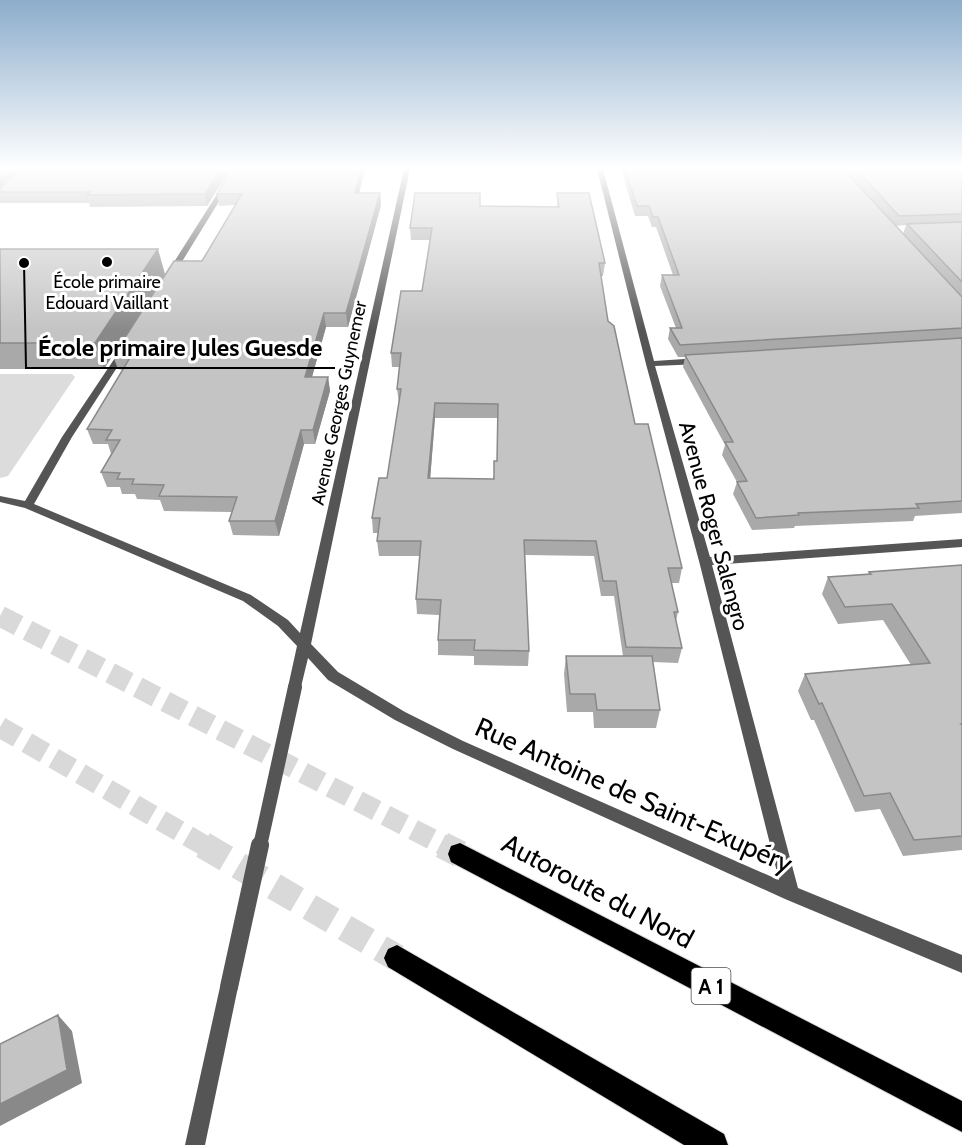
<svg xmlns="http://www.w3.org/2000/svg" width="962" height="1145" font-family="Cabin,sans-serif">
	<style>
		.green { fill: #dcdcdc }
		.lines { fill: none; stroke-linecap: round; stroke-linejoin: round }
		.motorway-tunnel-far1 { stroke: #d9d9d9; stroke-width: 21; stroke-dasharray: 21 10; stroke-linecap: butt }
		.motorway-tunnel { stroke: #d9d9d9; stroke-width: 27; stroke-dasharray: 27 14; stroke-linecap: butt }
		.motorway-casing { stroke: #dbdbdb; stroke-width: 2 }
		.minor { fill: #555; fill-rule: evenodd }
		.motorway { fill: #000; fill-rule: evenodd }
		.minor-bridge-far1 { stroke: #555; stroke-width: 14 }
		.minor-bridge { stroke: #555; stroke-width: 18 }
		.wall { fill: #a9a9a9; fill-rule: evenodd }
		.shaded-wall { fill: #898989 }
		.building { fill: #c4c4c4; stroke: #898989; stroke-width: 1.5; fill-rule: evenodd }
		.poi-dot { fill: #000; stroke: #fff; stroke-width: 2 }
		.labels { text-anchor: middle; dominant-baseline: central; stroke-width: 6; stroke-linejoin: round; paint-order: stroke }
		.far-poi-label { font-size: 18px; fill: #000; stroke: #fff }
		.far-street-label { font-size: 18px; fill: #000; stroke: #fff }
		.shield { fill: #fff; stroke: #4c4c4c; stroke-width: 1.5 }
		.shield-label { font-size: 21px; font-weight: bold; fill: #000 }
		.street-label { font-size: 22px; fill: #000; stroke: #fff }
		.near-street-label { font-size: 27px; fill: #000; stroke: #fff }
		.leader { fill: none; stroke: #000; stroke-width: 2 }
		.callout-dot { fill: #000; stroke: #fff; stroke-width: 2 }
		.callout-label { font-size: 24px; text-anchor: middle; font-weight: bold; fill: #000; stroke: #fff; stroke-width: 6; stroke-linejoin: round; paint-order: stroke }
	</style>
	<rect width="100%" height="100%" fill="#fff"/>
	<!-- green -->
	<path class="green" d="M0,374H72L75,377L8,476L0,478Z"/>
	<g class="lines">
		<!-- motorway-tunnel-far1 -->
		<path class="motorway-tunnel-far1" d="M0,616L445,846
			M0,727L205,846"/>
		<!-- motorway-tunnel -->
		<path class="motorway-tunnel" d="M203,845L397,958
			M442,845L460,854"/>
		<!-- motorway casing -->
		<g class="motorway-casing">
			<path id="motorway" d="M460,843L962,1101V1132L451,862L448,854L451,846Z
				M397,945L724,1134L728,1145H684L388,967L384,958L388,949Z"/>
		</g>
		<!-- minor -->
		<path class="minor" d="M233,169H239L175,273L168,275L167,273Z
			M404,169H410L311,644L338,672L405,712L463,741L779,880L699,561L646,364L597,169H603L654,361L700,358L704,361L700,364L655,366L710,557L962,539V547L712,565L798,888L962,955V973L785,899L453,749L395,720L328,680L308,658L300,691L295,692L290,691L288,687L297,646L278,626L243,601L25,508L0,502V496L25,501L62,437L121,349L128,347L129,349L72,437L34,504L251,595L288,620L300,633Z
			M229,978L235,981L238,987L205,1145H185L220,987L223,981Z"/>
		<!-- motorway -->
		<use href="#motorway" class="motorway"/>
		<!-- minor-bridge-far1 -->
		<path class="minor-bridge-far1" d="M260,846L295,687"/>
		<!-- minor-bridge -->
		<path class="minor-bridge" d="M229,987L260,845"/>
	</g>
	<!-- wall -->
	<path class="wall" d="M0,169H230L207,206L90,207L89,203H0Z
		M231,169H365L359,193H380L381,205L348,327H326L312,377H328L330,391L315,444H304L279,536L233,535L229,521L232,512L164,511L160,500L137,499L135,494H122L120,487H107L101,472L111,454L108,444H93L87,429L123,370L118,369L113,356L202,261L235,205L219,206L217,194Z
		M621,169H843L903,234L906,225L896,226L844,169H962V513L915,516L913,521L795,526L794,528L752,530L733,494L737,482L722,455L725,445L683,367L685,357H678L668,339L670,328H676L660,286L662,275H673L656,227H652L648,216H635Z
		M557,193L605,263L603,276H601L608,321L635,424L682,568L679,583H671L678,612L676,621L682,648L678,663L653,662L660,710L656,728H594L593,712H567L564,674L566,656H623L614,596H601L594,556L525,555L529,651L528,666L474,665V656L438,655V640L439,615L417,614L416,599L420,556H379L377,541L378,533H373L372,518L387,478L399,403L397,389L400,367H392L391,353L422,291L430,240H411L410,228L480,206L557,207ZM435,418H498L497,461L493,479H430Z
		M0,249L165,274L104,369H0Z
		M962,565V850L903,856L880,809L855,812L814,720H811L798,691L805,674L911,665L883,620L838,624L822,594L828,577L868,574L869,572Z"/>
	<!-- shaded-wall -->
	<path class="shaded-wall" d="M10,169H26L0,192V178Z
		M221,169H230L207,206L205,194Z
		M361,169H365L356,205L355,193Z
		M380,193L381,205L348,327L346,313Z
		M158,249L165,274L104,369L95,343Z
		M324,313L326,327L308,391L305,377Z
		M328,377L330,391L315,444L313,430Z
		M435,403V418L429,493L428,478Z
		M301,430L304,444L279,536L275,521Z
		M58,1015L72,1031L82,1083L0,1126V1104Z"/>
	<!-- building -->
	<path class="building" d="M0,169H10L0,178Z
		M21,169H221L205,194L87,195L90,192H0V188Z
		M231,169H361L355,193H380L346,313H324L305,377H328L313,430H301L275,521H229L237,497L159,496L164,485L132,484L134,479H117L120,473L101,472L120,440H106L112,430L87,429L131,356H113L174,261H202L242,194H217Z
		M625,169H843L962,297V328L680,345L670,328H682L662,275H679L658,217H653L649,206H637Z
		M856,169H962V214L899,216Z
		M415,193H480V206L559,207L557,193H589L605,263H599L608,321L614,326L635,424H648L682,568H668L678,612H674L682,648L626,647L616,581H603L596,541L524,540L529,651L474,650L475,640H438L441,600L416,599L421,541H377L380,518H372L379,478H387L401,389H397L401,353H391L401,291H422L432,228H410ZM435,403L498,404L497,461H494V479L428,478Z
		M962,222V282L907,224Z
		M0,249H158L95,343H0Z
		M962,338V501L916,504L919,508L798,513L799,515L756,518L737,482L747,481L725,442H733L685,355Z
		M962,565V724H961L962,725V836L914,840L890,793L864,796L822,703L819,704L805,674L930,663L892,604L845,607L828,577L871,574L869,572Z
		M566,656H652L660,710H597L595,694H570Z
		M58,1015L67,1070L0,1104V1044Z"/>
	<!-- sky -->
	<linearGradient id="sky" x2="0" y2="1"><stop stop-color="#8cadcc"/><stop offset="0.51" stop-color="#fff"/><stop offset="1" stop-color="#fff" stop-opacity="0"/></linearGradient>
	<rect width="962" height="330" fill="url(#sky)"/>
	<!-- markers -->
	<circle class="poi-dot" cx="107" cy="262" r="6"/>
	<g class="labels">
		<!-- far-poi labels -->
		<g class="far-poi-label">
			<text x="107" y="282">École primaire<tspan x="107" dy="21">Edouard Vaillant</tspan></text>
		</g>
		<!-- far-street labels -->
		<g class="far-street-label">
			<text transform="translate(339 403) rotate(-78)">Avenue Georges Guynemer</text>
		</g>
		<!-- shield labels -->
		<rect class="shield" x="691.5" y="968" width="39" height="36" rx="4.5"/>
		<g class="shield-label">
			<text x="711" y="986">A 1</text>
		</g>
		<!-- street labels -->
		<g class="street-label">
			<text transform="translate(714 526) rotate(75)">Avenue Roger Salengro</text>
		</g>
		<!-- near-street labels -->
		<g class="near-street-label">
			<text transform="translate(634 795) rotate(24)">Rue Antoine de Saint-Exupéry</text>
			<text transform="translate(598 891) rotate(28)">Autoroute du Nord</text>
		</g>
	</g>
	<!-- callouts -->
	<path class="leader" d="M24 263L26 368H335"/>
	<circle class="callout-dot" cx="24" cy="263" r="6"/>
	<g class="callout-label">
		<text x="180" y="356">École primaire Jules Guesde</text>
	</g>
</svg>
